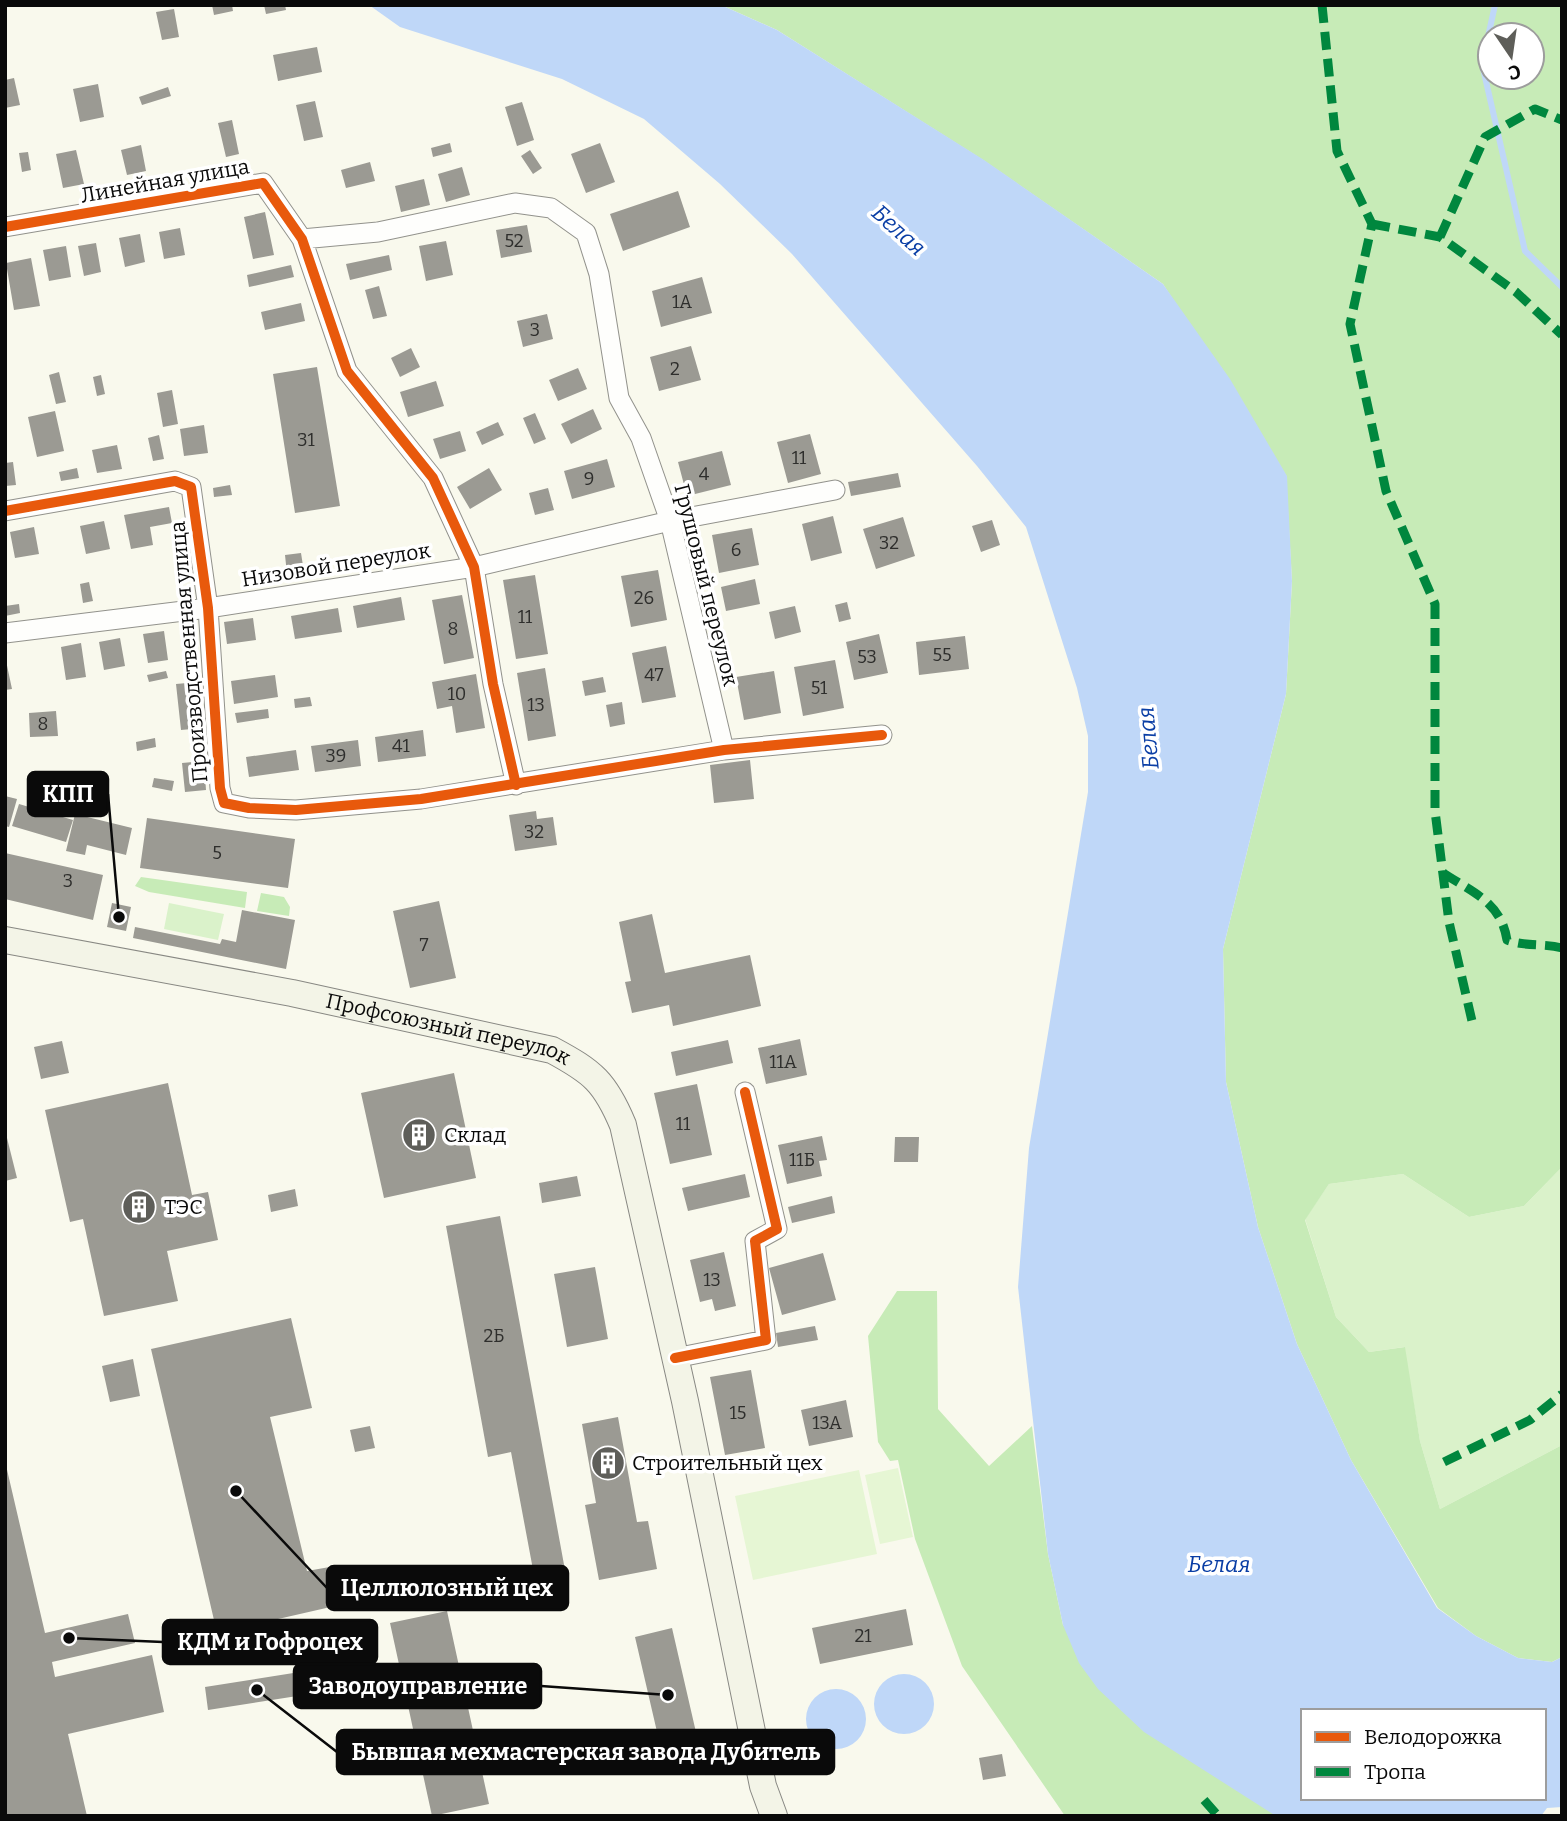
<svg xmlns="http://www.w3.org/2000/svg" width="1567" height="1821" font-family="Bitter,serif">
	<style>
		.green { fill: #daf2ca }
		.forest { fill: #c7ebb7; fill-rule: evenodd }
		.pitch { fill: #e6f6d4 }
		.water { fill: #bfd7f8; fill-rule: evenodd }
		.lines { fill: none; stroke-linecap: round; stroke-linejoin: round }
		.stream { stroke: #bfd7f8; stroke-width: 6 }
		.building { fill: #9b9a93 }
		.street-casing { stroke: #92928c; stroke-width: 21 }
		.secondary-casing { stroke: #888883; stroke-width: 28 }
		.street { stroke: #fefefc; stroke-width: 19 }
		.secondary { stroke: #f3f4e7; stroke-width: 26 }
		.quiet { stroke: #00873e; stroke-width: 9; stroke-dasharray: 18 9; stroke-linecap: butt }
		.cycleway-casing { stroke: #fff; stroke-width: 15 }
		.cycleway { stroke: #e8590c; stroke-width: 10 }
		.labels { text-anchor: middle; dominant-baseline: central; stroke-width: 7; stroke-linejoin: round; paint-order: stroke }
		.number-label { font-size: 18px; fill: #2e2e2c }
		.street-label { font-size: 21px; fill: #0a0a0a; stroke: #fff }
		.poi-label { font-size: 21px; fill: #0a0a0a; stroke: #fff; text-anchor: start }
		.water-label { font-size: 23px; font-style: italic; fill: #0a3ea5; stroke: #fff }
		.leader { fill: none; stroke: #0a0a0a; stroke-width: 2.5 }
		.callout-dot { fill: #0a0a0a; stroke: #fff; stroke-width: 2.5 }
		.callout { fill: #0a0a0a; stroke: #0a0a0a; stroke-width: 2.5 }
		.callout-label { font-size: 23px; text-anchor: middle; font-weight: bold; fill: #fff }
	</style>
	<rect width="100%" height="100%" fill="#f9f9ed"/>
	<!-- green -->
	<path class="green" d="M169,903L224,914L218,940L164,929Z
		M1562,1167V1445L1440,1509L1420,1441L1404,1347L1369,1352L1336,1317L1305,1219L1329,1184L1403,1174L1469,1217L1524,1206Z"/>
	<!-- forest -->
	<path class="forest" d="M721,5H1562V1167L1524,1206L1469,1217L1403,1174L1329,1184L1305,1220L1336,1317L1369,1352L1405,1347L1420,1441L1440,1509L1562,1445V1657L1552,1662L1518,1658L1476,1636L1438,1608L1351,1460L1297,1344L1258,1227L1226,1082L1223,949L1286,694L1292,581L1286,476L1163,284L983,160L777,30ZM1490,35H1532V77H1490Z
		M141,877L247,892L245,908L149,892L135,886Z
		M261,893L284,897L290,907L289,916L257,911Z
		M897,1291H937L938,1409L989,1466L1032,1426L1048,1554L1063,1625L1276,1816H1065L962,1666L915,1539L898,1460L890,1461L878,1442L868,1336Z"/>
	<!-- pitch -->
	<path class="pitch" d="M898,1468L913,1537L880,1544L865,1475Z
		M859,1470L877,1554L753,1580L735,1496Z"/>
	<!-- water -->
	<path class="water" d="M369,5H721L777,30L984,160L1163,284L1230,379L1287,476L1292,581L1286,694L1223,949L1226,1082L1258,1227L1297,1344L1351,1460L1437,1608L1476,1636L1518,1658L1552,1662L1562,1657V1807L1547,1808L1541,1816H1276L1144,1732L1098,1689L1079,1663L1063,1625L1048,1554L1018,1287L1029,1148L1088,792V736L1077,688L1026,527L977,466L792,254L720,184L644,119L562,79L400,27ZM1303,1711H1544V1798H1303Z
		M874 1704a30 30 0 1 1 60 0a30 30 0 1 1-60 0Z
		M806 1719a30 30 0 1 1 60 0a30 30 0 1 1-60 0Z"/>
	<g class="lines">
		<!-- stream -->
		<path class="stream" d="M1495,5L1482,64L1525,251L1562,287"/>
	</g>
	<!-- building -->
	<path class="building" d="M212,5H232L233,11L214,15Z
		M264,5H285L286,10L266,14Z
		M174,9L179,37L162,40L156,12Z
		M317,47L322,72L278,81L273,55Z
		M14,78L20,105L5,108V80Z
		M98,84L104,117L80,122L73,89Z
		M168,87L171,96L142,105L139,97Z
		M315,101L323,137L304,141L296,105Z
		M522,102L534,140L517,146L505,107Z
		M232,120L239,154L226,157L218,123Z
		M450,143L452,152L433,157L431,148Z
		M600,143L615,182L586,193L571,154Z
		M141,145L146,171L127,175L121,150Z
		M76,150L84,184L63,188L56,154Z
		M530,150L542,168L533,174L521,156Z
		M28,152L31,170L22,172L19,153Z
		M370,162L375,181L346,188L341,170Z
		M462,167L470,195L446,202L438,174Z
		M424,179L430,205L401,212L395,186Z
		M678,191L690,227L623,251L610,214Z
		M265,212L274,255L253,259L244,217Z
		M527,225L532,252L501,258L496,230Z
		M180,228L185,255L164,259L159,232Z
		M140,234L145,262L125,267L119,238Z
		M446,241L453,275L426,281L419,246Z
		M96,243L101,272L84,276L78,246Z
		M66,246L71,277L49,281L43,250Z
		M389,255L392,270L350,280L346,264Z
		M31,258L40,306L14,310L6,263Z
		M291,265L294,277L249,287L247,275Z
		M702,277L712,313L661,327L652,291Z
		M379,286L387,316L373,319L365,290Z
		M301,303L305,321L265,330L261,312Z
		M547,314L553,339L523,347L517,321Z
		M691,346L701,380L659,391L650,357Z
		M411,348L420,367L400,377L391,358Z
		M317,367L340,506L295,513L273,374Z
		M578,368L587,389L558,401L549,380Z
		M59,372L66,402L56,404L49,375Z
		M101,375L105,394L97,396L93,377Z
		M436,381L444,406L408,417L400,392Z
		M172,390L178,424L163,427L157,393Z
		M593,409L602,429L571,444L561,424Z
		M55,411L64,451L37,457L28,417Z
		M535,413L546,439L534,444L523,418Z
		M498,422L504,435L482,445L476,432Z
		M204,425L208,453L184,456L180,429Z
		M460,431L466,451L440,459L433,439Z
		M810,434L821,474L788,483L777,442Z
		M159,435L164,459L153,461L148,438Z
		M117,445L122,469L97,473L92,450Z
		M722,451L731,485L687,496L678,462Z
		M607,459L615,487L572,499L564,471Z
		M13,462L16,485L5,486V463Z
		M77,468L79,478L61,481L59,472Z
		M489,468L502,490L470,509L457,487Z
		M898,473L901,487L851,496L848,482Z
		M230,485L232,495L214,497L213,488Z
		M548,488L554,510L535,515L529,493Z
		M169,507L172,523L150,527L153,545L131,549L124,515Z
		M833,516L842,553L811,561L802,524Z
		M903,517L915,556L876,569L863,529Z
		M992,520L1000,545L981,552L972,526Z
		M104,521L110,549L86,554L80,526Z
		M34,527L39,554L15,558L10,532Z
		M752,528L759,565L719,573L712,535Z
		M301,553L304,572L287,574L285,555Z
		M658,570L667,620L631,627L621,576Z
		M535,575L548,654L516,659L503,580Z
		M755,579L760,604L726,611L721,587Z
		M89,582L93,601L83,603L80,584Z
		M462,595L474,658L444,664L432,600Z
		M401,597L405,620L357,628L353,606Z
		M847,602L851,619L839,622L835,605Z
		M19,604L20,613L5,616V606Z
		M795,606L801,632L775,639L769,612Z
		M338,608L342,632L295,639L291,616Z
		M253,618L256,640L227,644L224,622Z
		M164,631L168,660L148,663L143,634Z
		M879,634L888,673L854,680L846,642Z
		M965,636L969,669L919,675L916,642Z
		M120,638L125,666L104,670L99,642Z
		M81,643L86,677L66,680L61,647Z
		M666,646L676,697L642,703L632,653Z
		M5,656L12,689L5,690Z
		M835,660L844,708L803,716L794,667Z
		M545,668L556,736L528,741L517,673Z
		M166,671L168,678L149,682L147,675Z
		M774,671L781,713L744,720L736,677Z
		M476,674L485,728L456,733L452,706L437,709L432,682Z
		M275,675L278,697L234,704L231,681Z
		M603,677L606,692L585,696L582,681Z
		M198,682L203,728L181,730L176,684Z
		M310,697L312,706L295,708L294,699Z
		M622,702L625,724L610,727L606,705Z
		M268,709L269,718L237,723L235,713Z
		M56,711L58,736L30,737L29,713Z
		M423,730L426,756L378,762L375,737Z
		M155,738L156,747L137,751L136,742Z
		M358,740L361,766L315,772L311,746Z
		M296,750L299,770L249,777L246,757Z
		M750,760L754,799L714,803L710,765Z
		M204,761L206,790L185,792L182,763Z
		M154,778L174,781L172,791L152,787Z
		M5,796L17,799L9,827L5,826Z
		M19,804L73,820L66,842L12,826Z
		M536,811L537,819L553,817L557,845L515,851L509,815Z
		M75,814L132,828L126,855L87,845L85,855L66,851Z
		M147,818L295,839L288,888L140,868Z
		M5,853L103,875L93,920L5,899Z
		M439,901L456,978L410,988L393,911Z
		M112,903L131,907L126,931L107,927Z
		M242,910L295,920L286,969L133,938L135,927L220,944L222,939L236,942Z
		M652,914L665,973L750,955L761,1006L673,1026L669,1005L632,1013L625,982L631,981L619,922Z
		M800,1039L807,1075L766,1084L758,1048Z
		M728,1040L733,1063L676,1076L671,1052Z
		M62,1041L69,1073L41,1079L34,1047Z
		M454,1073L476,1178L384,1198L361,1093Z
		M168,1083L192,1195L208,1192L218,1240L167,1251L178,1301L104,1316L83,1219L70,1222L45,1110Z
		M697,1084L712,1155L670,1164L654,1093Z
		M5,1130L17,1178L5,1181Z
		M822,1136L827,1160L819,1161L822,1176L787,1184L778,1145Z
		M895,1137H919L918,1162H894Z
		M745,1174L750,1197L688,1211L682,1188Z
		M577,1176L581,1196L542,1203L539,1183Z
		M295,1189L298,1206L271,1212L268,1195Z
		M832,1196L835,1213L792,1223L788,1207Z
		M500,1216L565,1570L534,1575L511,1452L488,1457L446,1226Z
		M724,1252L736,1306L715,1311L712,1299L700,1302L690,1260Z
		M823,1253L836,1300L782,1315L769,1268Z
		M595,1267L608,1339L567,1347L554,1274Z
		M291,1318L312,1408L270,1417L307,1571L341,1565L348,1603L217,1633L151,1349Z
		M815,1326L818,1340L778,1347L776,1333Z
		M133,1359L140,1396L110,1402L102,1366Z
		M751,1370L765,1448L725,1455L710,1377Z
		M846,1400L853,1437L809,1446L801,1410Z
		M618,1417L637,1522L648,1521L657,1569L599,1580L585,1505L596,1503L582,1424Z
		M370,1426L375,1448L355,1452L350,1430Z
		M5,1461L45,1633L128,1614L135,1643L52,1662L55,1677L152,1655L164,1712L68,1734L87,1816H5Z
		M906,1609L913,1645L820,1664L812,1628Z
		M447,1611L489,1804L432,1816L390,1623Z
		M672,1628L701,1754L664,1762L635,1637Z
		M306,1671L310,1694L208,1710L205,1687Z
		M1002,1754L1006,1776L983,1780L979,1758Z"/>
	<g class="lines">
		<!-- street casing -->
		<g class="street-casing">
			<path id="street" d="M5,227L263,183L302,239L347,371L433,478L474,567L493,684L516,785
				M302,239L378,232L515,203L551,208L586,233L599,274L619,398L641,438L670,521L724,750
				M5,511L175,481L191,487L208,608L220,788L224,803L249,808L296,810L421,799L724,750L882,735
				M5,633L208,608L474,567L670,521L835,490
				M675,1358L766,1340L755,1241L777,1229L745,1092"/>
		</g>
		<!-- secondary casing -->
		<g class="secondary-casing">
			<g id="secondary">
				<path id="s1" d="M5,940L292,993L552,1050C593,1072 605,1082 623,1125L685,1401L763,1786L774,1816"/>
			</g>
		</g>
		<!-- street -->
		<use href="#street" class="street"/>
		<!-- secondary -->
		<use href="#secondary" class="secondary"/>
		<!-- quiet -->
		<path class="quiet" d="M1322,5L1337,151L1372,224L1350,324L1386,491L1435,604V811L1449,922L1472,1021
			M1372,224L1440,237L1516,292L1562,335
			M1440,237L1485,137L1535,109L1562,120
			M1443,873C1472,892 1501,902 1507,940C1526,947 1543,943 1562,948
			M1444,1462L1530,1420L1562,1394
			M1204,1800L1218,1816"/>
		<!-- cycleway casing -->
		<g class="cycleway-casing">
			<path id="cycleway" d="M5,227L263,183L302,239L347,371L433,478L474,567L493,684L516,785
				M5,511L175,481L191,487L208,608L220,788L224,803L249,808L296,810L421,799L724,750L882,735
				M675,1358L766,1340L755,1241L777,1229L745,1092"/>
		</g>
		<!-- cycleway -->
		<use href="#cycleway" class="cycleway"/>
	</g>
	<!-- icons -->
	<defs>
		<g id="building-disc" transform="scale(1.75)"><circle r="9.5" fill="#5e5e59" stroke="#fff"/><path d="M-4-6H4V6H1V3H-1V6H-4ZM-2.5-4.3h1.7v1.8h-1.7ZM.8-4.3h1.7v1.8H.8ZM-2.5-1h1.7V.8h-1.7ZM.8-1h1.7V.8H.8Z" fill="#fff"/></g>
	</defs>
	<g fill-rule="evenodd">
		<use href="#building-disc" x="419" y="1135"/>
		<use href="#building-disc" x="139" y="1207"/>
		<use href="#building-disc" x="608" y="1463"/>
	</g>
	<g class="labels">
		<!-- number labels -->
		<g class="number-label">
			<text x="514" y="241">52</text>
			<text x="682" y="302">1А</text>
			<text x="535" y="330">3</text>
			<text x="675" y="369">2</text>
			<text x="306" y="440">31</text>
			<text x="799" y="458">11</text>
			<text x="704" y="474">4</text>
			<text x="589" y="479">9</text>
			<text x="889" y="543">32</text>
			<text x="736" y="550">6</text>
			<text x="644" y="598">26</text>
			<text x="525" y="617">11</text>
			<text x="453" y="629">8</text>
			<text x="942" y="655">55</text>
			<text x="867" y="657">53</text>
			<text x="654" y="675">47</text>
			<text x="819" y="688">51</text>
			<text x="457" y="694">10</text>
			<text x="536" y="705">13</text>
			<text x="43" y="724">8</text>
			<text x="401" y="746">41</text>
			<text x="336" y="756">39</text>
			<text x="534" y="832">32</text>
			<text x="217" y="853">5</text>
			<text x="68" y="881">3</text>
			<text x="424" y="945">7</text>
			<text x="783" y="1062">11А</text>
			<text x="683" y="1124">11</text>
			<text x="802" y="1160">11Б</text>
			<text x="712" y="1280">13</text>
			<text x="494" y="1336">2Б</text>
			<text x="738" y="1413">15</text>
			<text x="827" y="1423">13А</text>
			<text x="863" y="1636">21</text>
		</g>
		<!-- street labels -->
		<g class="street-label">
			<text transform="translate(165 181) rotate(-10)">Линейная улица</text>
			<text transform="translate(336 565) rotate(-9)">Низовой переулок</text>
			<text transform="translate(706 585) rotate(76)">Грушовый переулок</text>
			<text transform="translate(189 652) rotate(-95)">Производственная улица</text>
			<text stroke="none"><textPath href="#s1" startOffset="452">Профсоюзный переулок</textPath></text>
		</g>
		<!-- poi labels -->
		<g class="poi-label">
			<text x="444" y="1135">Склад</text>
			<text x="164" y="1207">ТЭС</text>
			<text x="632" y="1463">Строительный цех</text>
		</g>
		<!-- water labels -->
		<g class="water-label">
			<text transform="translate(899 230) rotate(42)">Белая</text>
			<text transform="translate(1148 738) rotate(-95)">Белая</text>
			<text x="1219" y="1564">Белая</text>
		</g>
	</g>
	<!-- callouts -->
	<path class="leader" d="M119 917L108 794M236 1491L327 1588M69 1638L163 1642M668 1695L541 1686M257 1690L337 1752"/>
	<g class="callout-dot">
		<circle cx="119" cy="917" r="7"/>
		<circle cx="236" cy="1491" r="7"/>
		<circle cx="69" cy="1638" r="7"/>
		<circle cx="668" cy="1695" r="7"/>
		<circle cx="257" cy="1690" r="7"/>
	</g>
	<g class="callout">
		<rect x="28" y="772" width="80" height="44" rx="7"/>
		<rect x="327" y="1566" width="241" height="44" rx="7"/>
		<rect x="163" y="1620" width="214" height="44" rx="7"/>
		<rect x="294" y="1664" width="247" height="44" rx="7"/>
		<rect x="337" y="1730" width="497" height="44" rx="7"/>
	</g>
	<g class="callout-label">
		<text x="68" y="802">КПП</text>
		<text x="447" y="1596">Целлюлозный цех</text>
		<text x="270" y="1650">КДМ и Гофроцех</text>
		<text x="418" y="1694">Заводоуправление</text>
		<text x="586" y="1760">Бывшая мехмастерская завода Дубитель</text>
	</g>
	<!-- border -->
	<rect width="1567" height="1821" fill="none" stroke="#0a0a0a" stroke-width="14"/>
	<!-- legend -->
	<rect x="1301" y="1709" width="245" height="91" fill="#ffffff" stroke="#9d9d9d" stroke-width="2"/>
	<rect x="1315" y="1732" width="35" height="10" fill="#e8590c" stroke="#9d9d9d" stroke-width="2"/>
	<text x="1364" y="1744" font-size="21" fill="#0a0a0a">Велодорожка</text>
	<rect x="1315" y="1767" width="35" height="10" fill="#00873e" stroke="#9d9d9d" stroke-width="2"/>
	<text x="1364" y="1779" font-size="21" fill="#0a0a0a">Тропа</text>
	<!-- north arrow -->
	<g transform="translate(1511 56) rotate(167)"><circle r="33" fill="#ffffff" stroke="#9d9d9d" stroke-width="2"/>
	<path d="M0-5L12 26L0 18L-12 26Z" fill="#5e5e59"/>
	<text y="-10" font-size="19" font-weight="bold" text-anchor="middle" fill="#0a0a0a">С</text>
	</g>
</svg>
